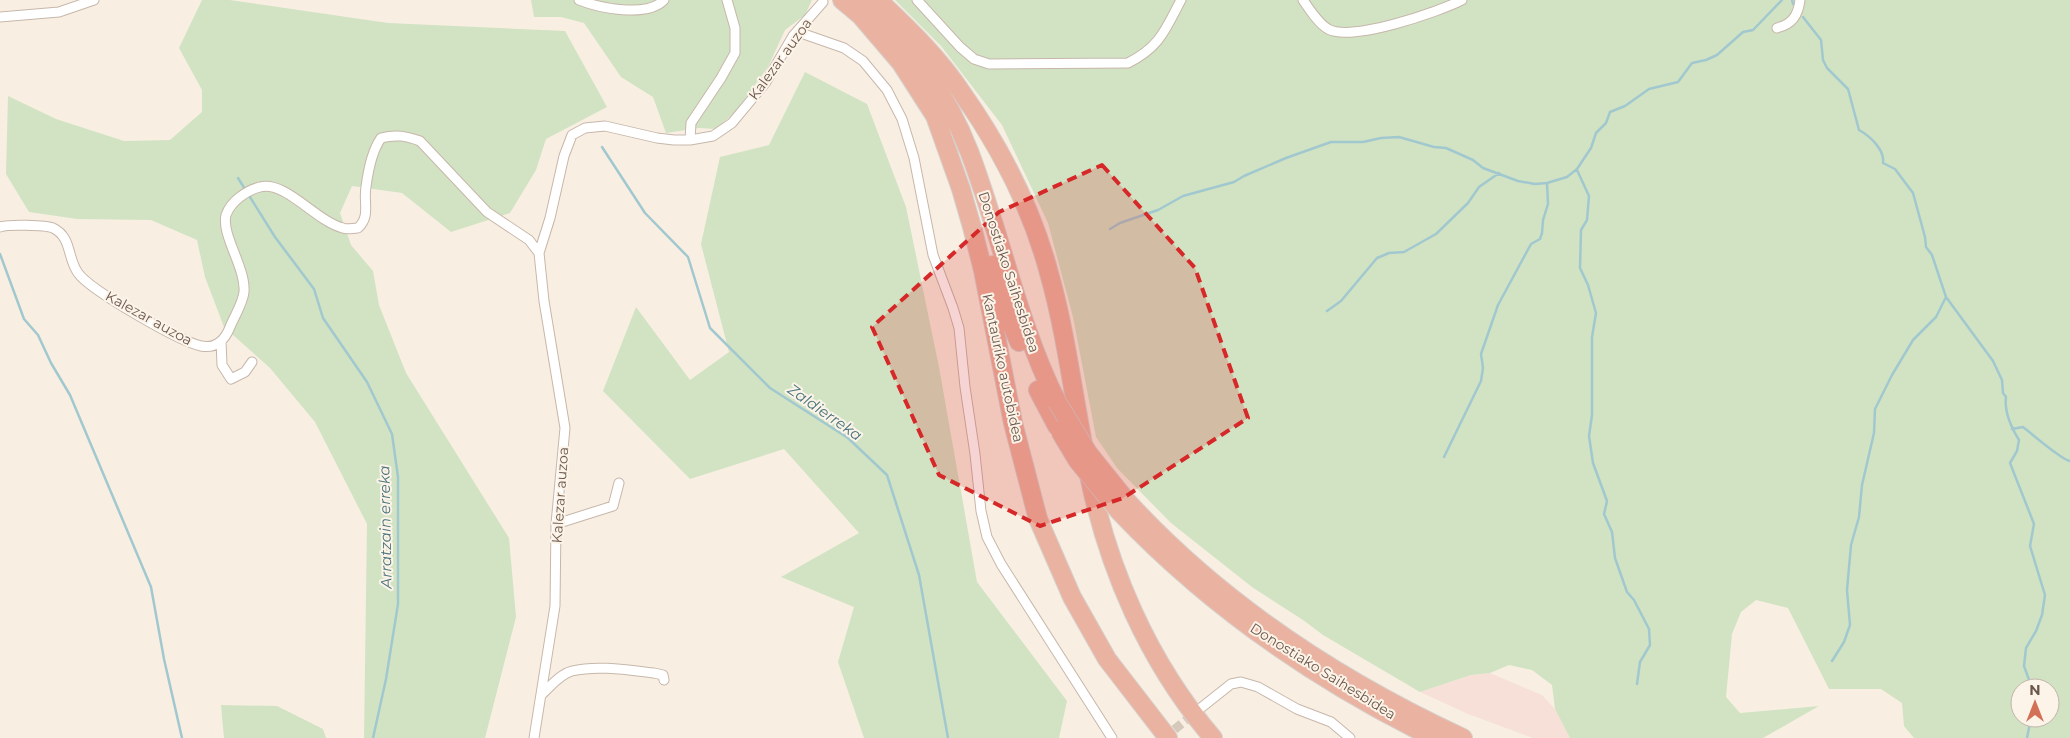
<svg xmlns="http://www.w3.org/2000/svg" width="2070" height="738" font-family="Montserrat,sans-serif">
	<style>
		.commercial { fill: #f7e0d7 }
		.green { fill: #d1e3c3; fill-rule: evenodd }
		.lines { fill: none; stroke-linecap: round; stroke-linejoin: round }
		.stream { stroke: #a2c8cf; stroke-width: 2.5 }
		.minor-tunnel { stroke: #d5c9bc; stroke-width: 9; stroke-dasharray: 9 4.5; stroke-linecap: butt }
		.minor-casing { stroke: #c7b7ab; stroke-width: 11 }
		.motorway-casing { stroke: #d6d0cd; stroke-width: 20 }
		.minor { stroke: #fff; stroke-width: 9 }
		.motorway { stroke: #eab3a1; stroke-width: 18 }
		.motorway-bridge-casing { stroke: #d6d0cd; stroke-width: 20; stroke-linecap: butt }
		.motorway-bridge { stroke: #eab3a1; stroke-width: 18 }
		.marked { fill: #d62828; fill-opacity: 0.2; stroke: #d62828; stroke-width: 4; stroke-dasharray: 10 6; stroke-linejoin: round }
		.labels { text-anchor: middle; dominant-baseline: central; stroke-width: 4; stroke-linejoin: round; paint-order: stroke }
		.street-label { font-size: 14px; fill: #6c574c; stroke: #fcf4e8 }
		.water-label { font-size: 15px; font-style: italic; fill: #4a747d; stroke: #fcf4e8 }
	</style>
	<rect width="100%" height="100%" fill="#f8efe2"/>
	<!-- commercial -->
	<path class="commercial" d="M1490,673L1542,695L1555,709L1570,738H1533L1468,714L1420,692L1471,675Z"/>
	<!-- green -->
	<path class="green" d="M202,0H230L388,23L565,31L607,107L546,139L536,170L510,213L451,232L402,193L352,186L340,213L351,245L373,271L379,305L406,373L509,538L516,617L485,738H364L367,524L315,422L270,368L224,327L205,277L197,240L151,220L77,219L29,212L6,174L8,96L56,119L124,141L170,140L202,112V90L179,48Z
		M531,0H812L805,15L785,30L768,67L736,111L716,129L699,128L666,133L653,97L621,77L584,23L561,17H534Z
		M895,0H2070V738H1914L1904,726L1902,703L1881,689H1829L1788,608L1756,600L1741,612L1732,634L1726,697L1740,713L1819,706L1763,738H1570L1555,709L1552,685L1532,670L1509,665L1490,673L1471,675L1420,692L1323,635L1303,620L1252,587L1171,523L1117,468L1096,437L1073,317L1048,223L1002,125L941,46ZM2020,688H2050V718H2020Z
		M805,72L867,104L906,207L939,367L977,582L1067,701L1059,738H864L838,662L854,607L781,577L859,533L784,449L690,479L603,391L636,307L690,380L729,352L701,244L720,157L769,145Z
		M221,705L277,706L323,729L326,738H224Z"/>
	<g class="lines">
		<!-- stream -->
		<path class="stream" d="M1792,0L1793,4
			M1803,17L1821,40L1823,60L1827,68L1848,89L1859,130C1870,136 1885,150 1883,163L1895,169L1913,193L1925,237L1926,247L1932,255L1946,297L1993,361L2002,380L2003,393L2006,397C2004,412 2011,427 2019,440L2017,451L2010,463L2034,524L2030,546L2045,595L2042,615L2036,631L2026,648L2024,666L2032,688
			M602,147L645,213L688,257L710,328L770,388L848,438L887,475L919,575L948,738
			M1577,170L1589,196L1587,220L1581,230L1580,268L1588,285L1596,313L1592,337V415L1589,436L1593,463L1607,501L1604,514L1612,532L1615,558L1627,592L1634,600L1649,629L1650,645L1640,662L1637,684
			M238,178L275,237L314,289L323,318L367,382L392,434L398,477V604L386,679L373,738
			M1110,229L1120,223L1158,210L1183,196L1234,182L1244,176L1286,158L1331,142H1363L1381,138L1399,137L1434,147L1446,148L1473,160L1483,168L1518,181L1535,184L1547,183L1567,177L1577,169L1591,148L1596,133L1606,123L1610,112L1625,106L1649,89L1678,82L1692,63L1706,60L1717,55L1743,32L1753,30L1782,0
			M0,254L24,319L38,335L51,363L70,395L151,587L164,659L182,738
			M1327,311L1341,301L1377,258L1389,253L1404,252L1436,234L1468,203L1479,187L1499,173
			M2012,429L2023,427C2032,434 2062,460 2070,461
			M1444,457L1481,381L1483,368L1481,354L1498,305L1531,244L1540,239L1542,233L1543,220L1548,204L1547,183
			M1832,661L1844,642L1850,625L1847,590L1851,545L1859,517L1862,485L1874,433L1875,409L1892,375L1913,340L1936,317L1946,297
			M2027,738L2030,723L2033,718"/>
		<!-- minor-tunnel -->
		<path class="minor-tunnel" d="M1164,738L1196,712"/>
		<!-- minor casing -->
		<g class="minor-casing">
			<path id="minor" d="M579,0C599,8 647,18 664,0
				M917,0L960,47L974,59L989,64L1128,63C1160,47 1165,30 1181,0
				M1303,0C1310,10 1318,23 1328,29C1352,42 1438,12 1462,0
				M0,17L59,12L94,0
				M1777,28C1792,24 1798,16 1800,0
				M798,32L844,48L863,61L887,90L902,119L914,158L933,255L953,308L959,328L965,387L975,454L981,511L987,537L1001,564L1112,738
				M690,140L691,123L721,78L735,53V28L727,0
				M0,227C7,224 46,225 53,228C72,237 67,258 78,273C90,290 180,342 201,346C216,349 225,340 230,327C234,317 243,303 244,292C246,268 221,235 226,215C231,201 247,190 260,187C285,180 317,222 343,228C347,230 353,228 358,228C371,216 363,202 366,187C368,171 372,151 381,138C396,134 406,136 420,141L487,212L529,240L539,253
				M221,341L222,365L231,379L245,372L252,362
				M556,524L613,506L619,483
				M541,695C550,687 560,674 572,671C597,665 628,670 654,673L663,675L664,680
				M1202,707L1231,684L1241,682L1258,687L1297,709L1331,722L1350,738
				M534,738L555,606L556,524L565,428L544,301L539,253L550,218L564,156L572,135L585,128L605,126L657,138L674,140H690L713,136L732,123L766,82L793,36L823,2"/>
		</g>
		<!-- motorway casing -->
		<g class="motorway-casing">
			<path id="motorway" d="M842,0L860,15L901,63L935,116L961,189L972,227L983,270L1013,423L1038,519L1072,597L1107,659L1168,738
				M864,0C909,41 947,94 969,151C1001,234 1017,322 1057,402
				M878,0C908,28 939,58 962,93C1000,147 1032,209 1049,273C1065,329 1072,387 1083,444
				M993,265L1006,310L1019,342
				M1038,390L1057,426
				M1088,470C1107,567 1148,662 1213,738
				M1125,499C1218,601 1338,680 1463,738
				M1119,511C1208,605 1318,681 1434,738"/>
		</g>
		<!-- minor -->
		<use href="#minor" class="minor"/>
		<!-- motorway -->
		<use href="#motorway" class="motorway"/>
		<!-- motorway-bridge casing -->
		<g class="motorway-bridge-casing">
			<path id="motorway-bridge" d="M1057,402L1088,453L1125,499
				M1060,431L1078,461L1119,511"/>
		</g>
		<!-- motorway-bridge -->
		<use href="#motorway-bridge" class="motorway-bridge"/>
	</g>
	<!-- marked area -->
	<path class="marked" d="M1102,165L1195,268L1248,418L1123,498L1040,526L939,475L872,327L999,212Z"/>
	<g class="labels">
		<!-- street labels -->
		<g class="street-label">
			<text transform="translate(780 59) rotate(-54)">Kalezar auzoa</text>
			<text transform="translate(1009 272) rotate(72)">Donostiako Saihesbidea</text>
			<text transform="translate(149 318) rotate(29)">Kalezar auzoa</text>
			<text transform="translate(1003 368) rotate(78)">Kantauriko autobidea</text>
			<text transform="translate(560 495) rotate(-86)">Kalezar auzoa</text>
			<text transform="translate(1323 671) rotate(32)">Donostiako Saihesbidea</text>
		</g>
		<!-- water labels -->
		<g class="water-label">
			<text transform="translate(825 412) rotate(35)">Zaldierreka</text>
			<text transform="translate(385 527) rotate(-91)">Arratzain erreka</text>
		</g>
	</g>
	<!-- north arrow -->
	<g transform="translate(2035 703)"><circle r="24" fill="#fcf4e8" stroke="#c2b5aa"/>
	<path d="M0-4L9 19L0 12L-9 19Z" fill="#d27158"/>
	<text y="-8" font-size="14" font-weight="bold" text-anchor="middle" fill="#6c574c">N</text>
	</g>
</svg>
